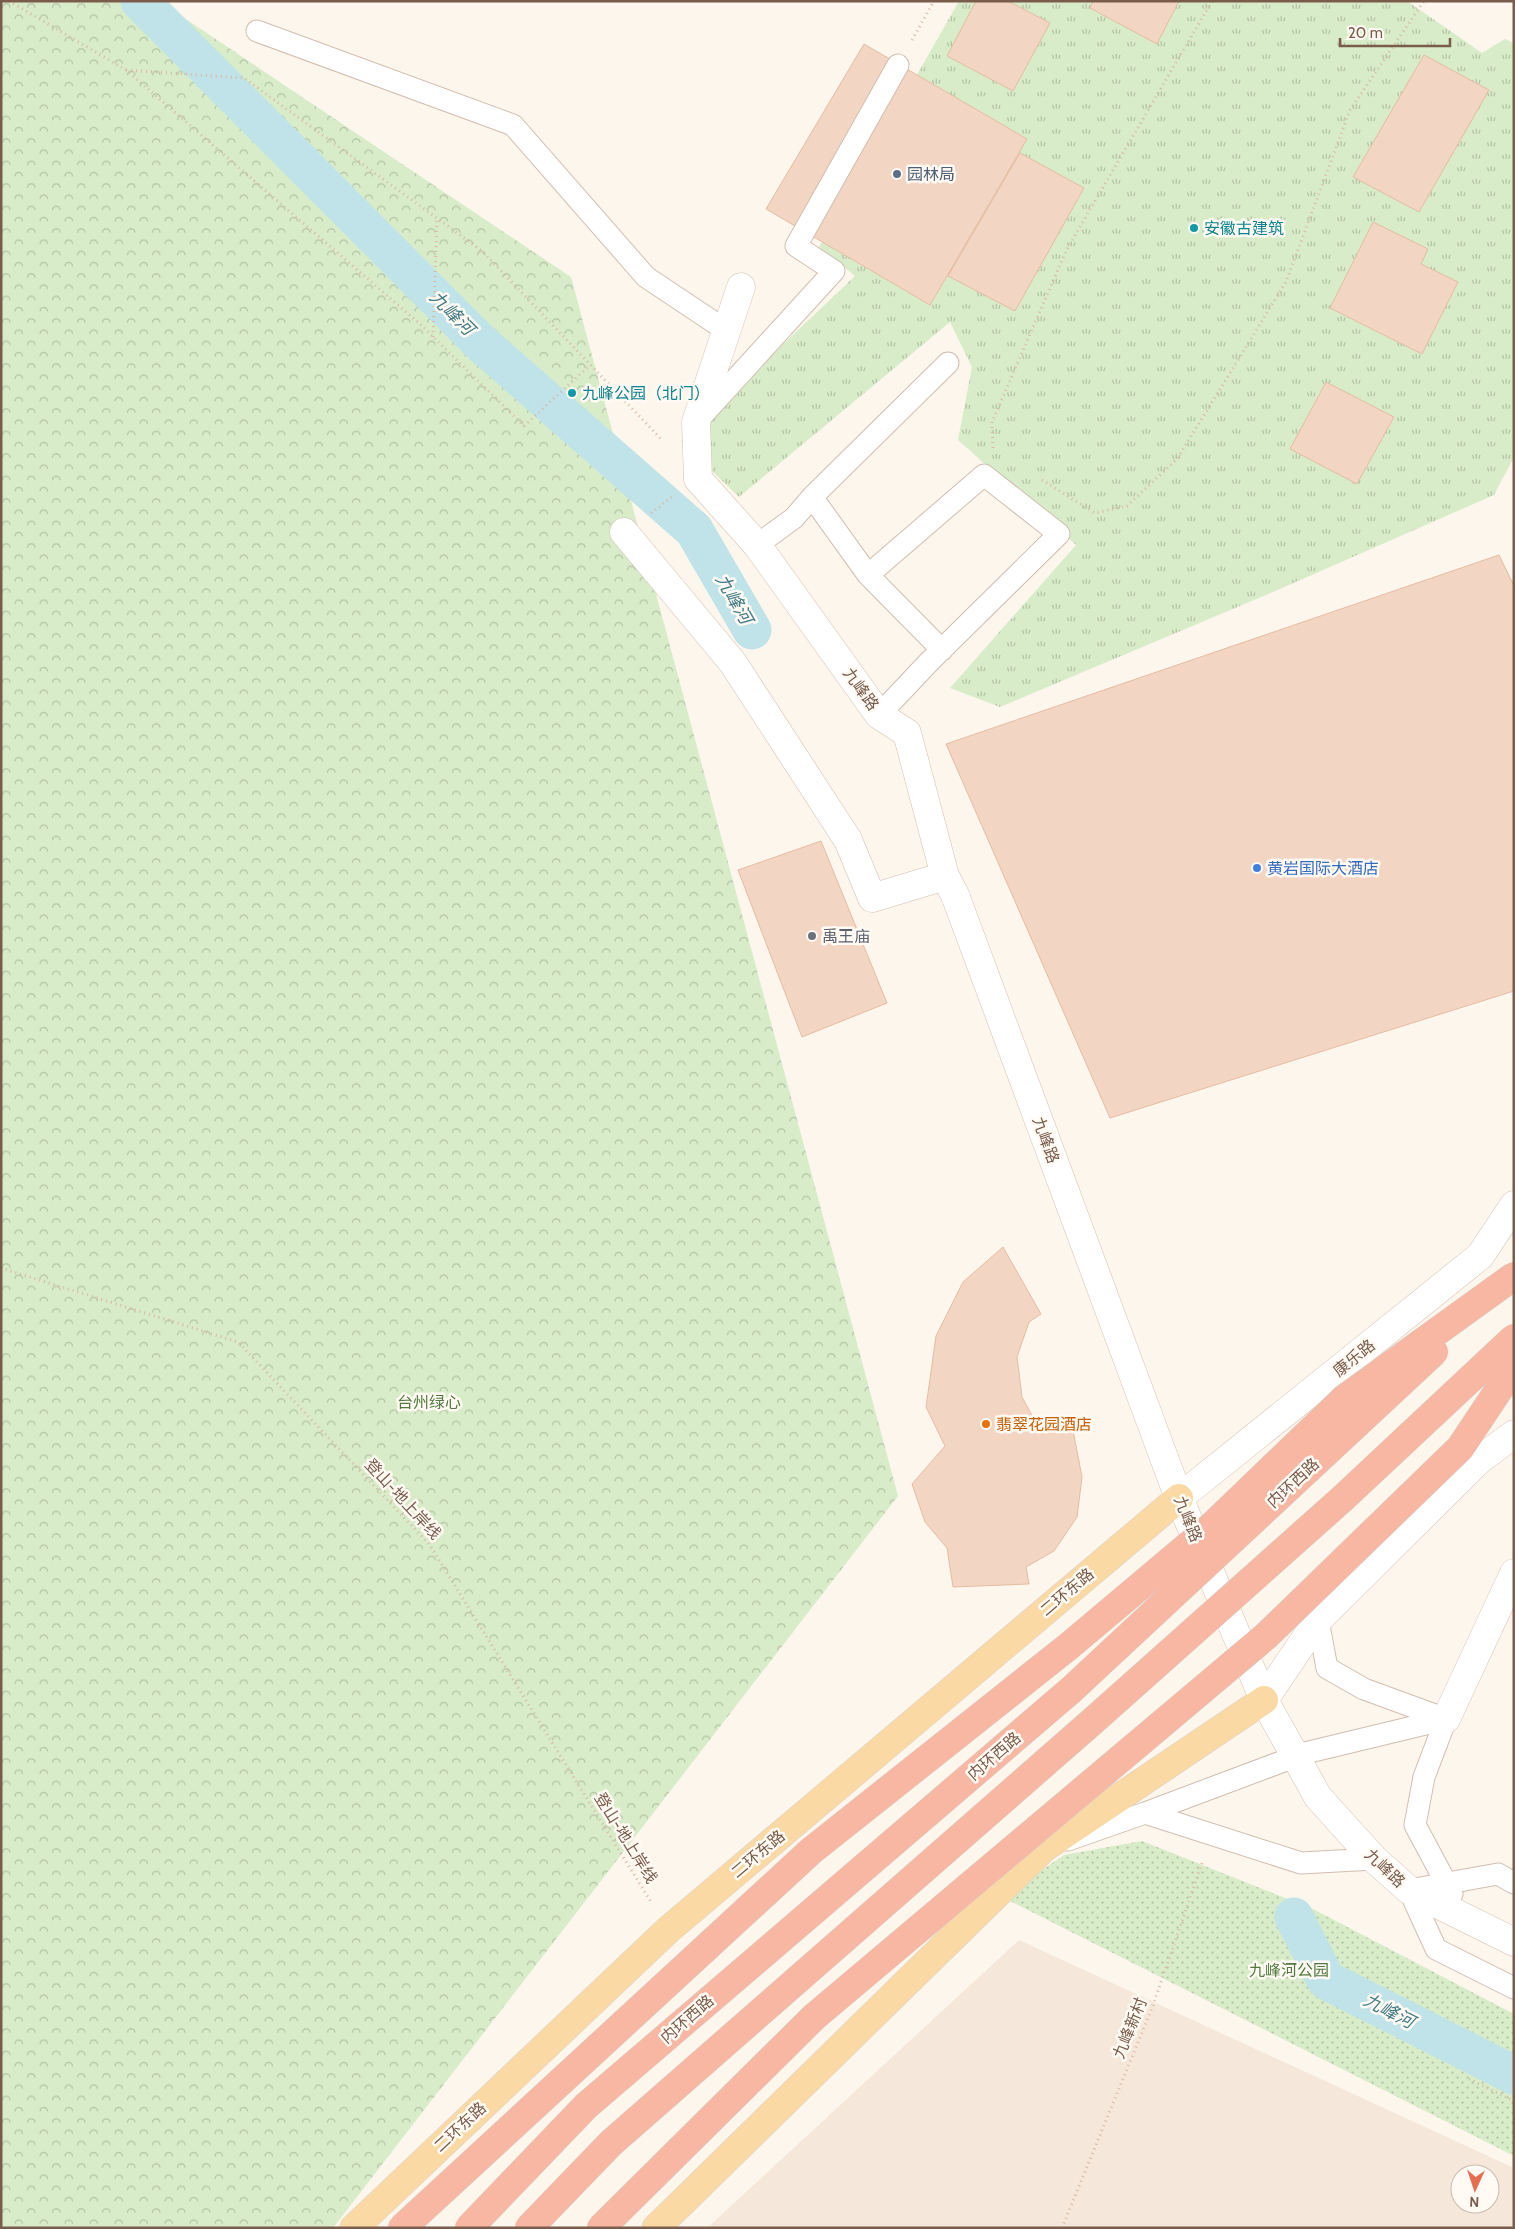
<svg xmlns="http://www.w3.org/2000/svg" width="1515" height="2229" font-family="Cabin,'Noto Sans SC',sans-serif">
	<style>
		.residential { fill: #f5e8da; fill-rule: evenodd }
		.grass { fill: url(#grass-tufts) }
		.forest { fill: url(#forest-crowns) }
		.park { fill: url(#park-dots) }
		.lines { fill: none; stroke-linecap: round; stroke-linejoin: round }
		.canal { stroke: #bfe3e8; stroke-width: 39 }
		.building { fill: #f3d5c3; stroke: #e6bba3 }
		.lane-casing { stroke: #d1beb0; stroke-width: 23 }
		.street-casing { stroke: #d1beb0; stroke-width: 29 }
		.secondary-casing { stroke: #d6c0b0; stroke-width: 29 }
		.primary-casing { stroke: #dad1cd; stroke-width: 29 }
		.path { stroke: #d9b8a5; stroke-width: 3; stroke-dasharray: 1 4; stroke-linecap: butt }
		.lane { stroke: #fff; stroke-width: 21 }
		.street { stroke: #fff; stroke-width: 28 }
		.secondary { stroke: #fff; stroke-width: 28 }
		.primary { stroke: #fbd9a5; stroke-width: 28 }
		.highway-bridge-casing { stroke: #dad1cd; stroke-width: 29; stroke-linecap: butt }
		.highway-bridge { stroke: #f7b7a3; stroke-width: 28 }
		.service-dot { fill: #5c6f8a; stroke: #fffaf3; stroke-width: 2 }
		.culture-dot { fill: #0f9aa8; stroke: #fffaf3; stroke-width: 2 }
		.shop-dot { fill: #3f7fe0; stroke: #fffaf3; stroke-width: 2 }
		.worship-dot { fill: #6b7280; stroke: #fffaf3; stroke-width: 2 }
		.food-dot { fill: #e8710a; stroke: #fffaf3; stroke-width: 2 }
		.labels { text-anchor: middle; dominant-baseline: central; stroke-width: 5; stroke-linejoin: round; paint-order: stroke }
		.service-label { font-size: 16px; fill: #4e5e75; stroke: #fffaf3; text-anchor: start }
		.culture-label { font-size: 16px; fill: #0d838f; stroke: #fffaf3; text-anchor: start }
		.street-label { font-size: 16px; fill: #7a5c4d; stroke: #fffaf3 }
		.shop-label { font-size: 16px; fill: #366cbe; stroke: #fffaf3; text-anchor: start }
		.worship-label { font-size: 16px; fill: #5b616d; stroke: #fffaf3; text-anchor: start }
		.park-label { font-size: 16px; fill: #537a41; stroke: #fffaf3 }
		.food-label { font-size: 16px; fill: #c56008; stroke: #fffaf3; text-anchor: start }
		.water-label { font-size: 18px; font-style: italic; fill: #437c86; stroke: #fffaf3 }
	</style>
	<defs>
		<pattern id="grass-tufts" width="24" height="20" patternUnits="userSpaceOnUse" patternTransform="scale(1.25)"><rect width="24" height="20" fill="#d8ecc9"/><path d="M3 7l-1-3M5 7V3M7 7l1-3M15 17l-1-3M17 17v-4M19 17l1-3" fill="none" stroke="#b4c2a5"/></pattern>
		<pattern id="forest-crowns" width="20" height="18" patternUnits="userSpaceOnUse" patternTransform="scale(1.25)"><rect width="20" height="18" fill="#d8ecc9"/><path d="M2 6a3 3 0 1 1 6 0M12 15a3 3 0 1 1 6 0" fill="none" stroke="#b4c2a5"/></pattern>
		<pattern id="park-dots" width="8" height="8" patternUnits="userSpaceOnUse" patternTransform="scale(1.25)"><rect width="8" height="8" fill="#d8ecc9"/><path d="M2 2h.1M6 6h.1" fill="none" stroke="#b4c2a5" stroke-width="1.8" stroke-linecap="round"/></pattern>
	</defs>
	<rect width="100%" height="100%" fill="#fdf6ec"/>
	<!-- residential -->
	<path class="residential" d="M1019,1940L1514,2168V2228H707ZM1460,2174H1490V2204H1460Z"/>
	<!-- grass -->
	<path class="grass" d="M959,1H1407L1482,53L1505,39L1514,43V457L1494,495L1273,592L1000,707L950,688L1076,545L958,440L972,367L950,322L739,497L681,441L855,276L819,247Z"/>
	<!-- forest -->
	<path class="forest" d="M1,1H159L571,277L898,1496L333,2228H1Z"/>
	<!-- park -->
	<path class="park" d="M1142,1841L1313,1909L1514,2014V2156L1002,1897L1064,1855Z"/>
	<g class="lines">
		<!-- canal -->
		<path class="canal" d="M140,1L481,343L694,530L752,630
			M1294,1917L1326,1980L1514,2075"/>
	</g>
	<!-- building -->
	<path class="building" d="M976,1H1008L1050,23L1013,91L947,56Z
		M1093,1H1179L1157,44L1090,8Z
		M864,44L1027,139L930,305L766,209Z
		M1424,55L1489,90L1419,212L1353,177Z
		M1020,153L1084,188L1015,311L948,276Z
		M1373,222L1428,249L1421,264L1458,282L1422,354L1330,308Z
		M1326,382L1394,417L1357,484L1290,449Z
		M1499,555L1514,586V991L1110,1118L946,744Z
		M821,841L887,1003L802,1037L738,870Z
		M1003,1247L1041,1314L1029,1322L1017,1357L1022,1397L1042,1434L1070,1415L1082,1477L1077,1517L1054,1551L1026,1567L1029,1584L953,1587L947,1548L925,1522L912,1484L945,1446L926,1407L936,1336L963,1282Z"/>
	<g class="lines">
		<!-- lane casing -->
		<g class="lane-casing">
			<path id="lane" d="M257,31L513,125L646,277L727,331
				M700,418L834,271L796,246L898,65
				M757,545L794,518L812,497
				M868,575L984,475L1059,534L929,662L879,715
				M942,650L868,575L812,497L948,363
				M1318,1620L1327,1668L1364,1689L1446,1719
				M1446,1719L1424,1777L1415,1825L1452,1894
				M1145,1813L1305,1753L1446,1719
				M1068,1840L1145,1813L1301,1863L1374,1859
				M1514,1883L1498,1874L1409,1890L1436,1949L1514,1988"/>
		</g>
		<!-- street casing -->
		<g class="street-casing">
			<path id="street" d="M624,532L733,663L848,840L872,898L945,876"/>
		</g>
		<!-- secondary casing -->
		<g class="secondary-casing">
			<path id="secondary" d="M741,287L696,422L698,479L757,545L879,715L907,733L945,876L955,895L1179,1498L1264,1700L1318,1797L1374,1859L1409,1890L1514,1942
				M1179,1498L1480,1256L1514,1205
				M1264,1700L1318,1620L1478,1461L1514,1434
				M1446,1719L1514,1573"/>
		</g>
		<!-- primary casing -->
		<g class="primary-casing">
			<path id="primary" d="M354,2228L668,1930L1179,1498
				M656,2228L1044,1848L1264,1700"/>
		</g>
		<!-- path -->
		<path class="path" d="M9,1L126,70L421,325L524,426L590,365
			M912,40L934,1
			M126,70L244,78L482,251L663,441
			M433,337L437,219
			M993,448L992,422L1067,249L1212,1
			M1042,480L1095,513L1127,506L1177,459L1286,282L1350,110L1424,1
			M651,513L672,497
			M1,1268L238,1342L429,1544L651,1902
			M1469,2079L1514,2101
			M1062,2228L1152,2008L1202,1863"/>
		<!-- lane -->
		<use href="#lane" class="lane"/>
		<!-- street -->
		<use href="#street" class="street"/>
		<!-- secondary -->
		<use href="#secondary" class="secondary"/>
		<!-- primary -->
		<use href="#primary" class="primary"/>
		<!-- highway-bridge casing -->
		<g class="highway-bridge-casing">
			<path id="highway-bridge" d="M402,2228L811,1851L1069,1646L1214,1524L1345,1398L1514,1276
				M469,2228L586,2106L1071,1690L1434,1352
				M529,2228L611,2143L1094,1720L1342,1499L1514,1338
				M601,2228L814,2017L1266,1636L1460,1448L1514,1367"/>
		</g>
		<!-- highway-bridge -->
		<use href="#highway-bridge" class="highway-bridge"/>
	</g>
	<!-- markers -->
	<circle class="service-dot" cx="897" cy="174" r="5"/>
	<g class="culture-dot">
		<circle cx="1194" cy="228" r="5"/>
		<circle cx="572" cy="393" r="5"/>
	</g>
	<circle class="shop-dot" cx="1257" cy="868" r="5"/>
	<circle class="worship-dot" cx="812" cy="936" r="5"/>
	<circle class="food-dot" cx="986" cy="1424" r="5"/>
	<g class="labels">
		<!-- service labels -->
		<g class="service-label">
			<text x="907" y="174">园林局</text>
		</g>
		<!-- culture labels -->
		<g class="culture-label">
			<text x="1204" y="228">安徽古建筑</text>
			<text x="582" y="393">九峰公园（北门）</text>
		</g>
		<!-- street labels -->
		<g class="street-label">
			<text transform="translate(861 689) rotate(54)">九峰路</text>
			<text transform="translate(1046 1140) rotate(70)">九峰路</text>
			<text transform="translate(1354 1358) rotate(-39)">康乐路</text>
			<text transform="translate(1293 1483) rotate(-43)">内环西路</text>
			<text transform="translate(403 1499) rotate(47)">登山-地上岸线</text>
			<text transform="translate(1188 1519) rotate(68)">九峰路</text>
			<text transform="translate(1067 1592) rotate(-40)">二环东路</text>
			<text transform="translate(994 1756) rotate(-41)">内环西路</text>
			<text transform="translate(626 1838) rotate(58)">登山-地上岸线</text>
			<text transform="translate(758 1854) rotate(-40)">二环东路</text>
			<text transform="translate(1385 1868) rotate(43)">九峰路</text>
			<text transform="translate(687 2019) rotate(-41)">内环西路</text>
			<text transform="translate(1130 2028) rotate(-68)">九峰新村</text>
			<text transform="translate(460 2127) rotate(-43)">二环东路</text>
		</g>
		<!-- shop labels -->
		<g class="shop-label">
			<text x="1267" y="868">黄岩国际大酒店</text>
		</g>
		<!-- worship labels -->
		<g class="worship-label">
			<text x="822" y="936">禹王庙</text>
		</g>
		<!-- park labels -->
		<g class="park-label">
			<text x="429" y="1402">台州绿心</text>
			<text x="1289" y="1970">九峰河公园</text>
		</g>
		<!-- food labels -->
		<g class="food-label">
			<text x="996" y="1424">翡翠花园酒店</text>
		</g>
		<!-- water labels -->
		<g class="water-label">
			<text transform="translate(452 313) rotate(45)">九峰河</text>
			<text transform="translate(734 599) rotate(60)">九峰河</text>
			<text transform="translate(1389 2011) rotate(27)">九峰河</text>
		</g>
	</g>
	<!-- border -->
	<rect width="1515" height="2229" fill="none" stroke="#7a5c4d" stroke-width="5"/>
	<!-- north arrow -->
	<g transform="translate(1475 2189) rotate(183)"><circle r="24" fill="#fffaf3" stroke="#cabbb1"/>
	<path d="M0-4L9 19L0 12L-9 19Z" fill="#e76f51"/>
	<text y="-8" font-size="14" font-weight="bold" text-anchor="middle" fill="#7a5c4d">N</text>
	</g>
	<!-- scale -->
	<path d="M1340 38v8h110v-8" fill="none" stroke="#7a5c4d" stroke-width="2.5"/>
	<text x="1348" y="38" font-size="15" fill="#7a5c4d" stroke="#fffaf3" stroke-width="4" paint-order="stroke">20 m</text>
</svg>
